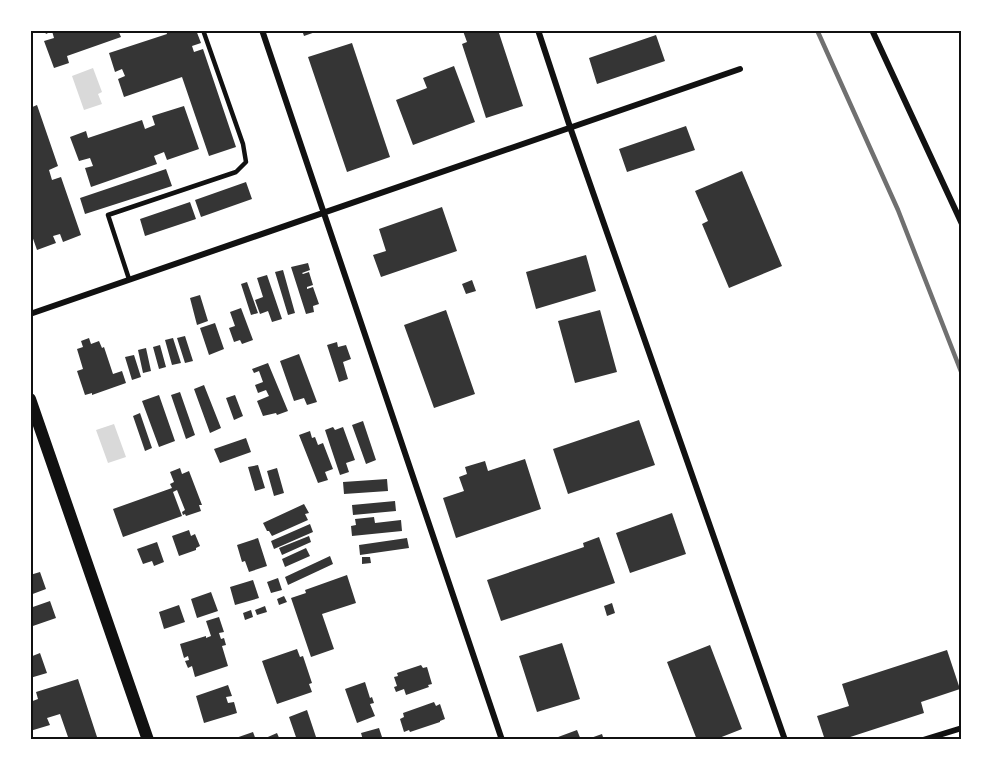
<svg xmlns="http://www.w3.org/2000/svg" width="992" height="770" font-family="Quicksand,sans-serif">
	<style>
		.water { fill: #d9d9d9 }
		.building { fill: #353535 }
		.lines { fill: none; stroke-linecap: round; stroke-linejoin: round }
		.service { stroke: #111; stroke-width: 4.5 }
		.minor { stroke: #111; stroke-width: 6 }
		.secondary { stroke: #111; stroke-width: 12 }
		.rail { stroke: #707070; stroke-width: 4.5 }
		.neatline { fill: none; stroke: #111; stroke-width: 2 }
	</style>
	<rect width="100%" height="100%" fill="#fff"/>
	<!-- water -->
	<path class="water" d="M93,68L102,92L98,94L102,104L84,110L72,76Z
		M114,424L126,457L108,463L96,430Z"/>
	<!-- building -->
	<path class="building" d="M44,30H118L121,37L67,56L69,63L54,68L44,41L54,38L52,31L46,34Z
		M166,30H196L201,43L192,46L194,52L203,49L236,147L209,156L182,77L124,97L118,79L125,76L122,69L115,72L109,53L167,34Z
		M302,30H321L304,36Z
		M466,30H498L523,106L486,118L462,44L467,42L463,31Z
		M656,35L665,61L597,84L589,58Z
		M352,43L390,157L347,172L308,57Z
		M454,66L475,122L413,145L396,100L427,88L423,78Z
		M37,105L58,166L49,170L52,180L61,177L81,235L63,242L60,234L53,236L56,243L37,250L30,230V108Z
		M184,106L199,149L167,160L164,152L154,156L157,164L91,187L85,168L93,166L90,158L79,161L70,137L86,131L88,138L142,120L145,129L155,125L152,116Z
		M686,126L695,150L627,172L619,149Z
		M166,169L172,186L85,214L80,198Z
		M742,171L782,266L729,288L702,224L708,221L695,191Z
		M246,182L252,199L201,217L195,200Z
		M190,202L196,219L145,236L140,219Z
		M442,207L457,251L381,277L373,255L386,251L379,229Z
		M586,255L596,291L536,309L526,272Z
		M308,263L310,270L302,273L303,274L309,272L313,285L307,287V289L313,287L319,304L313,306L314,312L306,314L291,267Z
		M283,270L295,313L288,315L275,272Z
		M267,275L282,319L272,322L268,311L260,314L255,300L263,297L257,278Z
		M472,280L476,291L466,294L462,284Z
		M247,282L258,313L251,315L241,284Z
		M200,295L208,321L197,325L190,298Z
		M241,308L253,340L242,344L240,340L234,342L229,328L235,326L230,312Z
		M446,310L475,394L434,408L404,325Z
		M600,310L617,372L575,383L558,321Z
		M215,323L224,349L209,355L200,328Z
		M185,336L193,361L185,363L177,338Z
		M89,338L91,344L99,341L102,348L104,347L113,374L122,371L126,383L92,395V393L85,395L77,371L83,369L77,349L83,347L81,341Z
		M173,338L181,363L172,365L165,340Z
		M337,342L338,347L346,345L351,359L343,362L348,379L339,382L327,345Z
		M160,345L166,367L159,369L153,347Z
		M146,348L151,371L143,373L138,350Z
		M299,354L317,402L307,405L304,398L294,401L280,361Z
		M134,355L141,377L132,380L125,357Z
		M268,363L288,411L277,415L276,413L263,416L257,401L269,396L266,390L258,393L255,385L263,382L259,371L254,373L252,369Z
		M204,385L221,428L210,433L194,389Z
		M180,392L195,435L186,439L171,395Z
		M159,395L175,441L159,447L142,401Z
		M235,395L243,416L234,420L226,398Z
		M140,413L152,448L145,451L133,416Z
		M639,420L655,465L568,494L553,449Z
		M363,421L376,460L366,464L352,425Z
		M333,427L335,430L343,427L355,460L346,463L349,472L340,475L325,430Z
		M310,431L312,438L315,437L318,445L323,443L333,469L325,472L328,480L318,483L299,435Z
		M246,438L251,452L220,463L214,449Z
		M525,459L541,509L456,538L443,498L464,491L459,477L467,474L465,467L485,461L488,471Z
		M258,465L265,488L255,491L248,467Z
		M180,468L182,474L189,471L202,505H199L201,511L186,516L185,514L183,515L182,512L185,510L177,490L173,492L182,516L123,537L113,509L172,488L170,484L174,482L170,472Z
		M277,468L284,493L274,496L267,471Z
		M387,479L388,491L344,494L343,482Z
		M395,501L396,511L353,515L352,505Z
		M304,504L309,513L305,514L308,520L272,536L269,531H267L263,523Z
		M672,513L686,554L630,573L616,533Z
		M374,517L375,523L401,520L402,531L352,536L351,526L356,525L355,519Z
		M310,524L313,532L274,549L271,541Z
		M189,530L191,536L195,534L200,546L196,548V550L179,556L172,536Z
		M309,536L311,542L282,555L279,548Z
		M599,537L615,583L501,621L487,580L584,547L583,543Z
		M258,538L267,566L249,572L245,561L242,562L237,545Z
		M407,538L409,548L360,555L359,545Z
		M157,542L164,562L154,566L152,561L143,564L137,549Z
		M306,548L310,556L285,567L282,559Z
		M330,556L333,564L288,585L285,577Z
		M362,557H370L371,563L362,564Z
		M40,572L46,589L30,595V575Z
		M347,575L356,603L322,614L334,649L311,657L291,598L306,593L305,590Z
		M278,578L282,590L271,593L267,582Z
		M253,580L259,598L235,605L230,587Z
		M211,592L218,611L197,618L191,599Z
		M284,596L287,602L279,605L277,599Z
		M50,601L56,618L30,627V608Z
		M612,603L615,613L607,616L604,606Z
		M179,605L185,622L164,629L159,612Z
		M265,606L267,612L257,615L255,610Z
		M251,610L253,617L245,620L243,613Z
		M219,617L224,632L219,633L221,639L224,638L226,645L222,646L228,666L195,677L192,666L188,668L185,661L189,660L188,656L184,658L180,644L206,636V638L211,636L206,621Z
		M562,643L580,699L537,712L519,656Z
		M710,645L742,729L714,740H697L667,662Z
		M297,649L300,657L303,656L312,683L309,684L312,692L277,704L262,661Z
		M947,650L960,689L921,702L924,713L841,740H825L817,716L849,706L842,684Z
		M40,653L47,673L30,678V657Z
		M421,665L423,668L427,667L432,684L428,685L429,687L406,695L404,689L396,692L394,687L397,686L394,677L398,676L397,673Z
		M78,679L98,740H61L68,737L60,714L47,718L50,725L30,731V702L38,699L36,692Z
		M365,682L370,698L372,697L374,703L370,704L375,716L357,723L345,689Z
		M228,685L232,696L226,697L228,703L234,702L237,713L204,723L196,696Z
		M434,702L436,706L440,704L445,719L440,721V722L410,732L409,730L404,732L400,719L404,717L403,713Z
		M307,710L317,740H297L289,717Z
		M379,728L383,740H363L361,733Z
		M577,730L581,740H550Z
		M253,732L256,740H230Z
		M277,733L280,740H261Z
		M602,734L604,740H585Z"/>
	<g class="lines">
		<!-- service -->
		<path class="service" d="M129,279L108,215L236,172L246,162L243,144L203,30"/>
		<!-- minor -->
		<path class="minor" d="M262,30L502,740
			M538,30L570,127L785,740
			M872,30L962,224
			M30,314L740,69
			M923,740L962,728"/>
		<!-- secondary -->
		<path class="secondary" d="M30,399L148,740"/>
		<!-- rail -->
		<path class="rail" d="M817,30L898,210L962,374"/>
	</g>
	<!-- border -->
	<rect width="992" height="770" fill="none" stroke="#ffffff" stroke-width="63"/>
	<rect x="32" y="32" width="928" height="706" class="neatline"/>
</svg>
